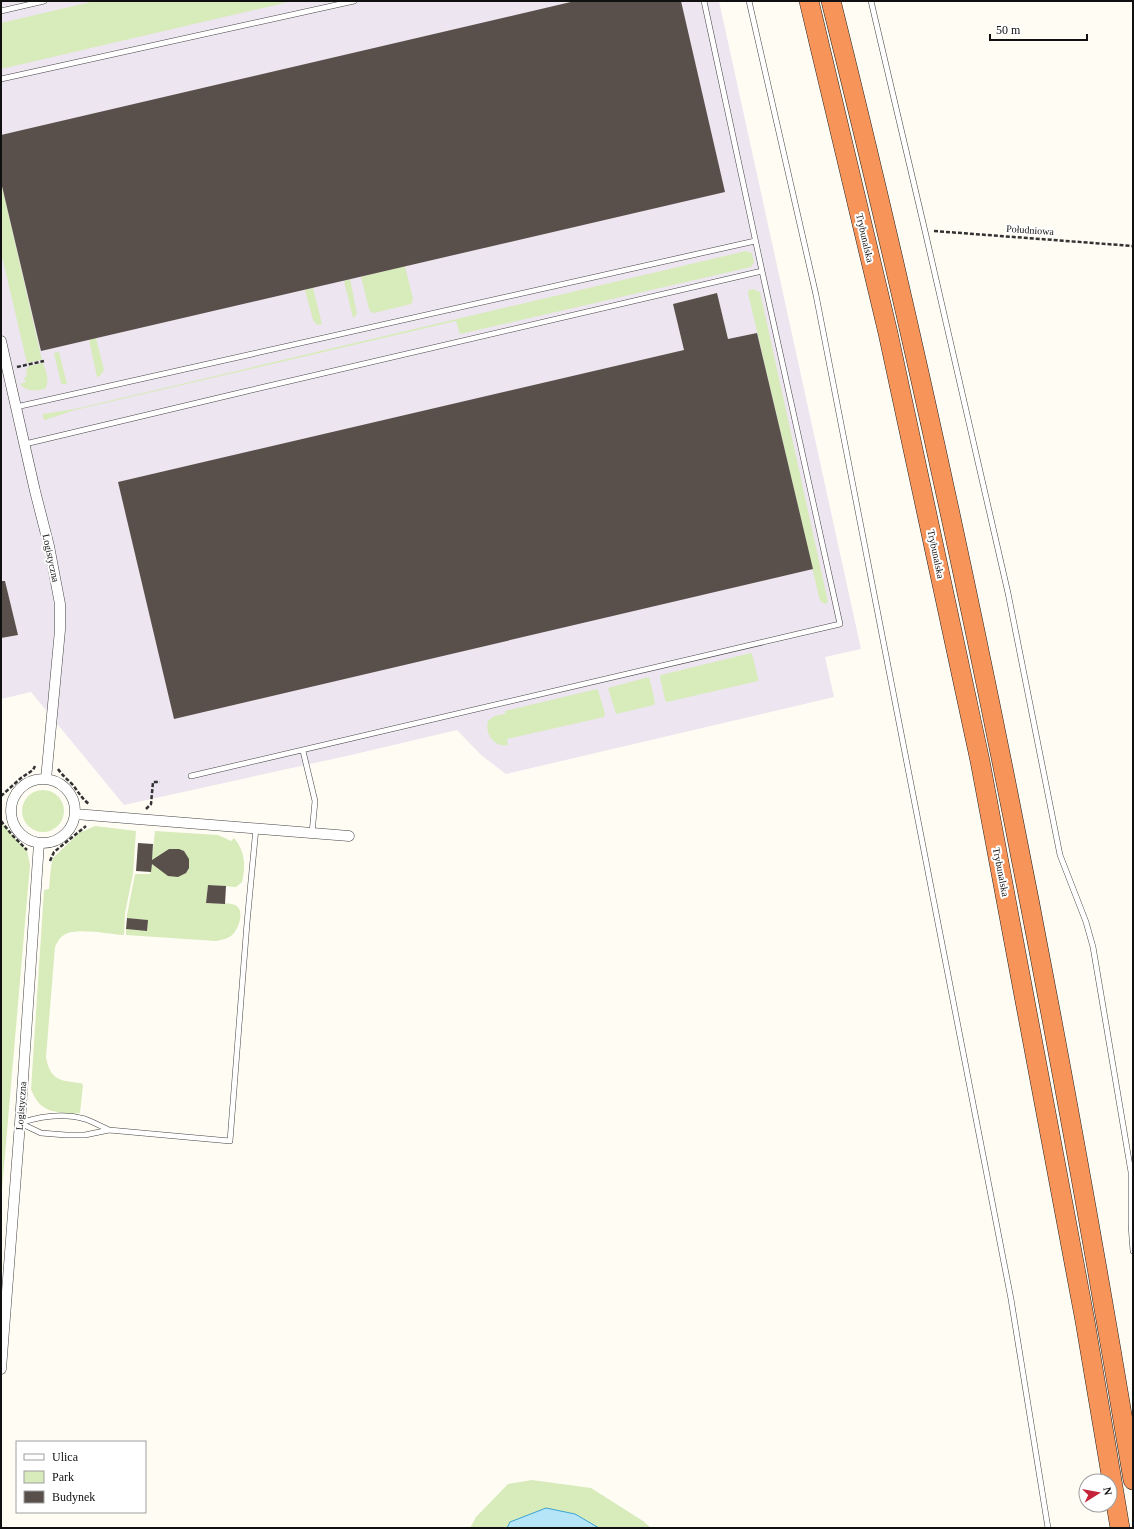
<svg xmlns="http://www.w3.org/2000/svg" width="1134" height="1529" font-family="'Times New Roman',serif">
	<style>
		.industrial { fill: #ede5ef }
		.green { fill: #d8ebbb }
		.water { fill: #b7e5f8; stroke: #3ba3d1 }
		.building { fill: #59504c }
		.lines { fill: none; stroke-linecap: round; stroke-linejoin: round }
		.service-casing { stroke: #434343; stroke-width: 6 }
		.minor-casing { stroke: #434343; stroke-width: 11 }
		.motorway-casing { stroke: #212121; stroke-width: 20 }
		.path { stroke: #323232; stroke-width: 2.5; stroke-dasharray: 4 2; stroke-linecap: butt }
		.service { stroke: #fff; stroke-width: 5 }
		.minor { stroke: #fff; stroke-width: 10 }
		.motorway { stroke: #f79459; stroke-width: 19 }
		.labels { text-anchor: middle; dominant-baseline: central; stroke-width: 4; stroke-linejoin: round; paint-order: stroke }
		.street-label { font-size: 10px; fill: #101010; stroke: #fff }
	</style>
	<rect width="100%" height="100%" fill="#fffcf4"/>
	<!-- industrial -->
	<path class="industrial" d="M1,1H719L861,649L825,657L834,697L506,774L481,755L457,730L351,755L124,805L31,692L1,699Z"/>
	<!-- green -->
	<path class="green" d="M95,1H293L1,69V23Z
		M1,182L42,360L27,363L1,252Z
		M746,251L752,253L754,262L751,267L460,334L456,321L75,410L45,420L43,418V414L75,409Z
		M405,266L413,299L411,304L374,313L371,312L369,309L361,277Z
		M350,279L357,314L353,318L344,281Z
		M313,288L322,324L317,325L313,320L305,290Z
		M753,289L760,292L828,602L825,604L820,601L748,293L749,290Z
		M96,338L104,370L100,376L97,377L89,340Z
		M59,352L67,384H63L61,383L54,353Z
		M43,363C46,371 50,381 45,389C35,391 27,392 20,384L26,382L24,378L27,376L26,369L28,368V366Z
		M751,653L752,654L758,678V681L667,702L665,700L660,677L661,675Z
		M649,677L655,702L654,705L616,714L608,688Z
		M597,689L598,690L605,714L604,717L507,739L508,745C493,747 485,734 488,721L494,716L505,714V711Z
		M22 811a21 21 0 1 1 42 0a21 21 0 1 1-42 0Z
		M1,821L12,835L27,850L30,865L1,1201Z
		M95,826L136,831L133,874L125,913L124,935C109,934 75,927 64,935C59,938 57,943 55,947L46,1057C50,1080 60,1081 81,1083L83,1085L80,1113C75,1114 69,1113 64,1113C46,1111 38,1107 31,1089L44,890L49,889L51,867L53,858L79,833Z
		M155,831L218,835L231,841L234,838C245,851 246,866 242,882L236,887L208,885L206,903C215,904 227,902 235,905C246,910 238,931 231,936C226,939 222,940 216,941L126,935V929L147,930V920L127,918V915L135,874H150Z
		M532,1480L591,1488L643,1521L651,1528H470L476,1517L508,1484Z"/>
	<!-- water -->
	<path class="water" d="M546,1508L575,1514L599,1528H507L510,1522Z"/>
	<!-- building -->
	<path class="building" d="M575,1H681L725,192L41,351L1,182V135Z
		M717,293L728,339L757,333L813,569L174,719L118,482L684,350L673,304Z
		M1,581H5L18,635L1,638Z
		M138,843L153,844L152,860L169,849H179L184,851L189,859V868L186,873L178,877L168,876L152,864L151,872L136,871Z
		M208,885L226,886L225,904L206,903Z
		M127,918L148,920L147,931L126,929Z"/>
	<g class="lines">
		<!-- service casing -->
		<g class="service-casing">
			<path id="service" d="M704,1L762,271
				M749,1L816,295L1011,1299L1048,1528
				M871,1L925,231L1008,593L1060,855L1086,922L1093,947L1131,1172V1225L1133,1251
				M1,11L44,1
				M1,79L354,1
				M16,407L755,241
				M25,444L243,392L762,271L840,624L191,776
				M303,751L315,801L312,833
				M20,1123L41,1133L66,1135H85L109,1130L230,1141L247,923L256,828
				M20,1123C41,1116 64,1113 85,1119C93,1122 101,1126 109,1130"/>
		</g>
		<!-- minor casing -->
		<g class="minor-casing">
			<path id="minor" d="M1,341L35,491L49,546L60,604V630L46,779
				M11 811a32 32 0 1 1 64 0a32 32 0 1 1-64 0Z
				M75,814L349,836
				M1,1369L20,1123L39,843"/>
		</g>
		<!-- motorway casing -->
		<g class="motorway-casing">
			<path id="motorway" d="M809,1L888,333L980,761L1085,1321L1120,1528
				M831,1C953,489 1051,984 1133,1480"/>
		</g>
		<!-- path -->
		<path class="path" d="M934,231L1133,246
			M17,367L44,361
			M58,769C62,775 67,779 72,784C78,791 81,798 89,804
			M1,796L21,778L33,770L35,766
			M146,809L151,804L153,782H160
			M1,821L12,835L27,850
			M50,861L54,852L86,826"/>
		<!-- service -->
		<use href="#service" class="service"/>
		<!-- minor -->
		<use href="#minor" class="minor"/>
		<!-- motorway -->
		<use href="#motorway" class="motorway"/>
	</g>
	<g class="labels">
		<!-- street labels -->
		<g class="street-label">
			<text transform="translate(1030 230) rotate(4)">Południowa</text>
			<text transform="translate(865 238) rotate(77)">Trybunalska</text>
			<text transform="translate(936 554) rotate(78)">Trybunalska</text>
			<text transform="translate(51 558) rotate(78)">Logistyczna</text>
			<text transform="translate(1001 872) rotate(79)">Trybunalska</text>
			<text transform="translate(21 1106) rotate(-86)">Logistyczna</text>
		</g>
	</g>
	<!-- border -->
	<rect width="1134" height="1529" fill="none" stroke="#101010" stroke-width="4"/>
	<!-- legend -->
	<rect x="16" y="1441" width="130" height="72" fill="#ffffff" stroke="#9f9f9f"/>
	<rect x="24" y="1454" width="20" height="6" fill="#ffffff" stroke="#9f9f9f"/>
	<text x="52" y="1461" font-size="12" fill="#101010">Ulica</text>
	<rect x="24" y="1471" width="20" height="12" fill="#d8ebbb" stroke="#9f9f9f"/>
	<text x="52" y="1481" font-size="12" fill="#101010">Park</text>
	<rect x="24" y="1491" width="20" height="12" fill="#59504c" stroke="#9f9f9f"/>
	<text x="52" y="1501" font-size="12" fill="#101010">Budynek</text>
	<!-- north arrow -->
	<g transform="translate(1098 1493) rotate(79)"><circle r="19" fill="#ffffff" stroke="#9f9f9f"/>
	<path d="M0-3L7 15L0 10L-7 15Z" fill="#c52339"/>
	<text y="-6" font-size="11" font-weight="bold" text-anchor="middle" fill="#101010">N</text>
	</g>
	<!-- scale -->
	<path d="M990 34v6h97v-6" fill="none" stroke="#101010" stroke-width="2"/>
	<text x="996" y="34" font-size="12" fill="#101010" stroke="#ffffff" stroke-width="3" paint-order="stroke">50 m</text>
</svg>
